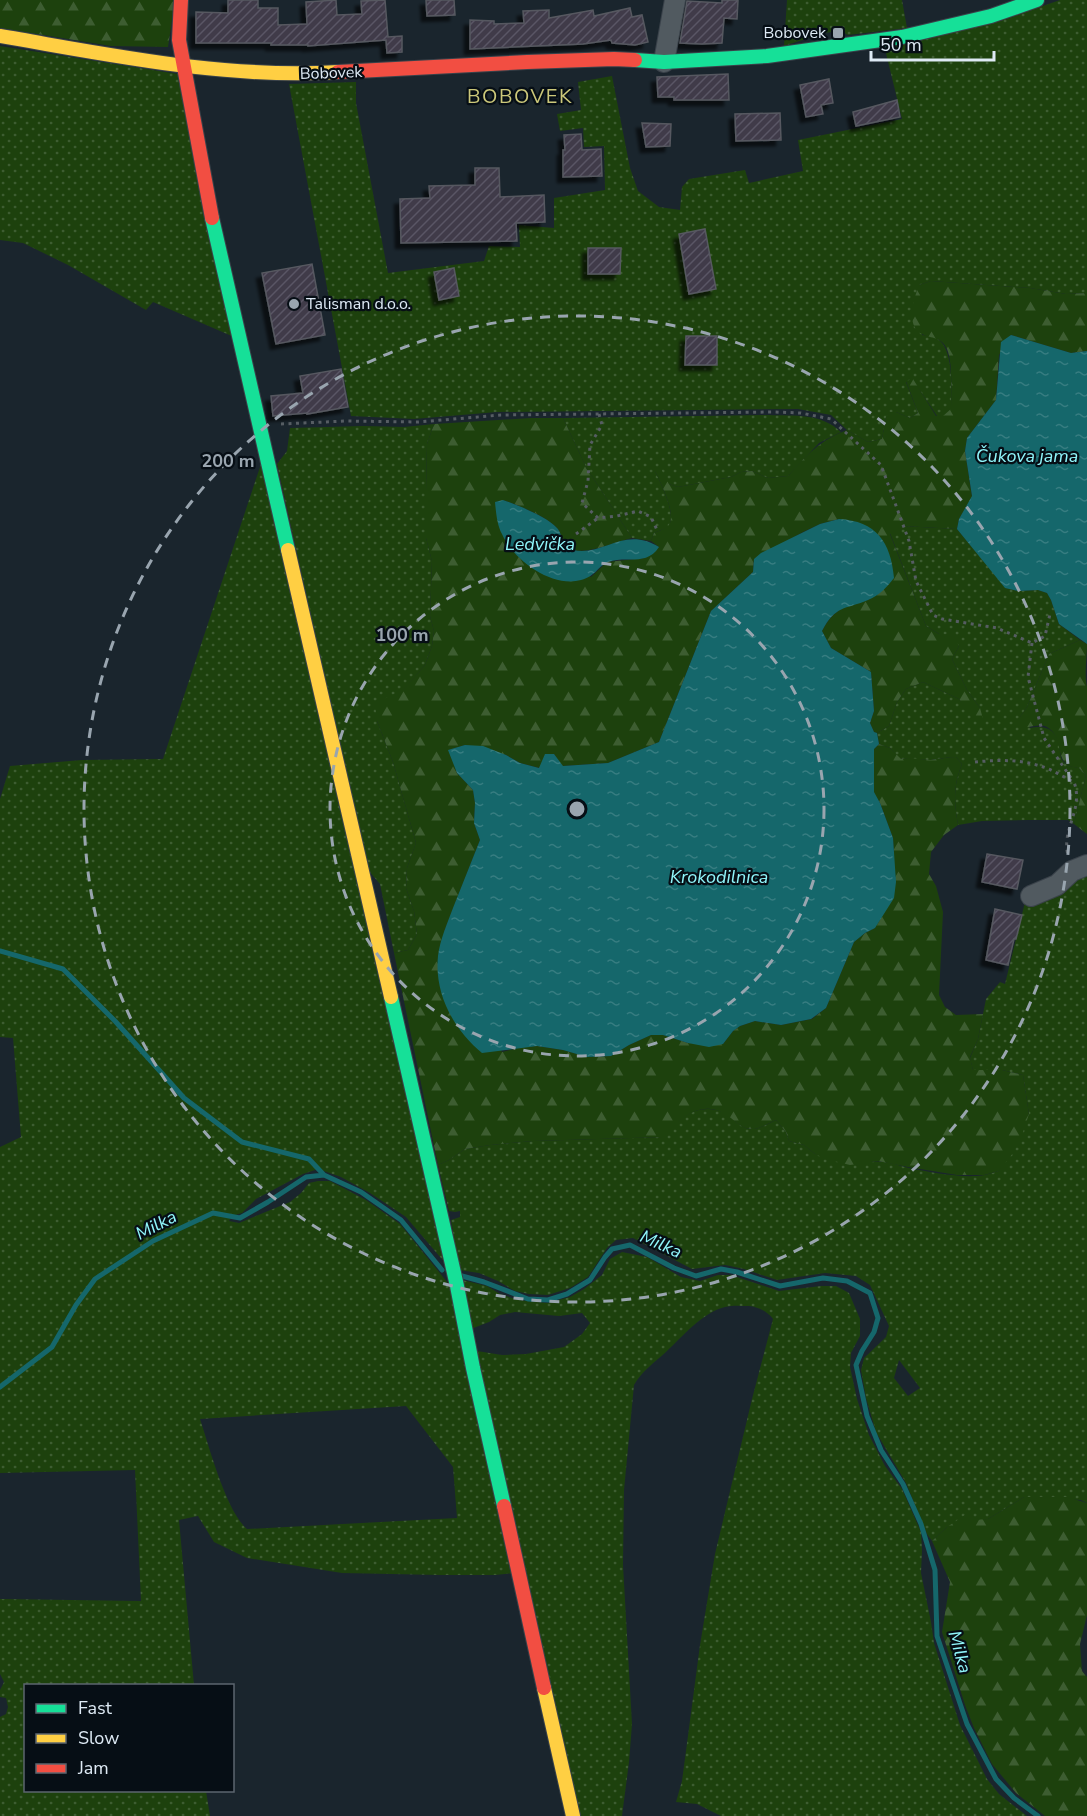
<svg xmlns="http://www.w3.org/2000/svg" width="1087" height="1816" font-family="'Nunito Sans',sans-serif">
	<style>
		.grass { fill: url(#grass-dots); fill-rule: evenodd }
		.forest { fill: url(#forest-firs) }
		.water { fill: url(#water-ripples) }
		.lines { fill: none; stroke-linecap: round; stroke-linejoin: round }
		.stream { stroke: #15676b; stroke-width: 5 }
		.building { fill: url(#building-hatch); stroke: #575960; stroke-width: 1.5; filter: url(#shadow) }
		.street-casing { stroke: #3a424a; stroke-width: 22 }
		.fast-casing { stroke: #3a424a; stroke-width: 16 }
		.slow-casing { stroke: #3a424a; stroke-width: 16 }
		.jam-casing { stroke: #3a424a; stroke-width: 16 }
		.path { stroke: #565d63; stroke-width: 3; stroke-dasharray: 3 4.5; stroke-linecap: butt }
		.street { stroke: #515a60; stroke-width: 20 }
		.fast { stroke: #16e098; stroke-width: 14 }
		.slow { stroke: #ffcf43; stroke-width: 14 }
		.jam { stroke: #f24e42; stroke-width: 14 }
		.ring { fill: none; stroke: #99a5af; stroke-width: 3; stroke-dasharray: 10 8 }
		.poi-dot { fill: #99a5af; stroke: #060e15; stroke-width: 2 }
		.labels { text-anchor: middle; dominant-baseline: central; stroke-width: 4.5; stroke-linejoin: round; paint-order: stroke }
		.poi-label { font-size: 16px; fill: #deeaf5; stroke: #060e15; text-anchor: end }
		.street-label { font-size: 16px; fill: #deeaf5; stroke: #060e15 }
		.water-label { font-size: 18px; font-style: italic; fill: #90f6fb; stroke: #060e15 }
		.quarter-label { font-size: 20px; letter-spacing: 1.5px; fill: #ccc87a; stroke: #060e15 }
		.centre { fill: #99a5af; stroke: #060e15; stroke-width: 3 }
		.ring-label { font-size: 18px; text-anchor: middle; font-weight: bold; fill: #99a5af; stroke: #060e15; stroke-width: 4.5; stroke-linejoin: round; paint-order: stroke }
	</style>
	<defs>
		<pattern id="grass-dots" width="8" height="8" patternUnits="userSpaceOnUse" patternTransform="scale(1.5)"><rect width="8" height="8" fill="#1d410d"/><path d="M2 2h.1M6 6h.1" fill="none" stroke="#3d5d31" stroke-width="1.8" stroke-linecap="round"/></pattern>
		<pattern id="forest-firs" width="22" height="20" patternUnits="userSpaceOnUse" patternTransform="scale(1.5)"><rect width="22" height="20" fill="#1d410d"/><path d="M5 1l3.5 6h-7zM16 11l3.5 6h-7z" fill="#3d5d31"/></pattern>
		<pattern id="water-ripples" width="26" height="14" patternUnits="userSpaceOnUse" patternTransform="scale(1.5)"><rect width="26" height="14" fill="#15676b"/><path d="M2 4q2-2 4 0t4 0M15 11q2-2 4 0t4 0" fill="none" stroke="#377d81"/></pattern>
		<pattern id="building-hatch" width="6" height="6" patternUnits="userSpaceOnUse" patternTransform="scale(1.5)"><rect width="6" height="6" fill="#3f3a4a"/><path d="M-1 1l2-2M0 6l6-6M5 7l2-2" fill="none" stroke="#5a5765"/></pattern>
		<filter id="shadow"><feDropShadow dx="-5.5" dy="5.5" stdDeviation="1.5" flood-color="#0009"/></filter>
	</defs>
	<rect width="100%" height="100%" fill="#1a252d"/>
	<!-- grass -->
	<path class="grass" d="M787,0H902L907,28L848,35L840,31L824,33L784,46Z
		M1060,0H1087V293L1066,294L1030,288L931,281L919,285L922,335C927,336 933,336 936,338C955,347 951,392 951,410L943,417L937,416L913,380L906,382L918,413L910,418L896,412L886,417L882,439L868,442L847,430L831,415L798,409L497,412L414,419L351,416L289,84L356,82V103L388,273L484,261L489,246L520,247L519,225L554,228V198L605,190L604,146L584,147L583,128L560,131L557,114L581,110L578,82L612,76L630,168L638,191L659,207L680,210L682,187L689,179L745,170L749,183L803,171L798,140L902,119L885,49L997,22Z
		M0,46L178,74L234,337L153,302L146,310L68,265L23,243L0,240Z
		M769,415C795,416 821,413 841,432L819,443L788,476L768,478L752,471L741,472L731,477L678,487L669,484L655,471C660,482 678,516 668,527C665,529 658,531 654,533L651,541L632,538L586,467L563,418Z
		M434,424L427,444L426,491V538L432,561L430,616L434,631L432,646L425,665L377,721L393,762L416,843L407,868L406,888L414,911L417,934L408,950L394,953L380,884L368,870L277,464L287,451L290,428L363,426L404,427Z
		M262,461L446,1264L406,1217L370,1193L341,1177L318,1169L303,1174L256,1199L242,1213L232,1216L229,1221L239,1223L290,1202L301,1193L309,1183L318,1181H330L366,1200L400,1224L452,1288L514,1573L495,1575H440L342,1573L247,1558L214,1542L198,1516L179,1520L194,1685L26,1686V1790L206,1791L210,1816H0V1717L6,1714L8,1707L6,1698L0,1697V1690L4,1682L0,1674V1599L141,1601L135,1470L0,1473V1147L21,1137L13,1038L0,1037V799L10,766L82,760L163,759ZM406,1406L453,1467L457,1518L247,1529C226,1511 209,1446 200,1419Z
		M902,526L957,529L1006,588L1018,591L1038,590L1047,593L1051,600L1059,624L1080,640L1049,654L1027,707L1020,717L1030,728C1045,725 1056,729 1059,745C1060,749 1060,756 1062,760C1066,766 1073,767 1079,768L1086,775L1074,824L1068,820H1027L982,821L958,825C954,802 953,786 962,764L956,757C947,757 939,759 931,760C920,760 911,758 900,759L890,748L879,744L877,733L889,726L897,702L906,689L923,682L959,699L968,709L980,708L967,690L952,659L959,646L926,626L890,533Z
		M1087,872V1503L1081,1500L1024,1497L988,1519L947,1527L932,1541L927,1534L906,1483L876,1432L866,1398L861,1370L864,1358L886,1337L889,1326L870,1285L856,1276L825,1273L777,1280L744,1269L725,1265L692,1269L633,1238L616,1240L607,1248L588,1277L570,1288L548,1295L529,1294L515,1291L498,1281L479,1273L459,1270L451,1220L460,1217V1211L455,1212L449,1211L438,1165L449,1160L465,1149L490,1145L533,1141L663,1137C678,1119 697,1102 723,1112C733,1117 738,1127 750,1129C758,1130 769,1123 776,1120L786,1132L789,1141L804,1145L815,1154L871,1162C885,1160 896,1165 909,1168C930,1172 954,1177 976,1176C984,1176 991,1173 999,1171L1029,1114L1023,1075L1002,1070H973L970,1058L978,1039L986,999L1000,982L1005,984L1025,902ZM899,1360L920,1388L908,1396L894,1378Z
		M622,1252L647,1257L681,1277L700,1281L718,1275H731L779,1291L821,1286H836L849,1293L860,1319V1336L851,1353L850,1367L857,1399L869,1435L885,1466L902,1489L921,1532L922,1550L921,1573L931,1622L934,1643L960,1725L987,1779L999,1794L1027,1816H721L697,1804L676,1802L682,1781L700,1645L715,1554L752,1399L773,1319C767,1311 758,1307 749,1306C741,1306 733,1305 725,1307C703,1312 682,1337 666,1352C654,1363 642,1371 634,1385L624,1490L623,1565L632,1724L629,1762L622,1816H580L477,1351L502,1355L526,1354L564,1347L582,1334L590,1323L582,1313L559,1316L515,1312L500,1315L489,1322L471,1329L462,1280L487,1286L500,1294L518,1300L547,1303L570,1297L584,1289L602,1275L610,1259Z"/>
	<!-- forest -->
	<path class="forest" d="M0,0H175L168,47L111,46L0,28Z
		M931,281L1030,288L1066,294L1087,293V351L1071,353L1011,335L999,355L996,400L967,438L965,451L972,497L959,519L957,529L903,526L890,534L926,626L939,634L953,635L959,646L952,659L967,690L980,708L983,719L976,721L959,699L923,682L906,689L897,702L889,726L877,733L874,732L870,723L874,711L871,672L831,648L822,631C835,607 845,607 870,599L839,519L820,524L803,532L754,559L753,572L711,611L659,742L608,763L562,766L554,754L540,768L520,763L506,755L465,745L449,750L457,773L473,790L475,803L474,823L480,840L444,932L502,1052L522,1047L537,1046L563,1050L588,1057L611,1056L629,1045L651,1035H663L688,1043L723,1044L733,1031L740,1026L755,1021L781,1025L812,1019L826,1008L854,942L865,933L875,928L894,857L893,838L880,803L873,792L874,749L879,744L890,748L901,759C911,757 920,760 931,760C939,759 947,757 956,757L962,764C953,786 954,802 958,825L944,835L931,852L929,874L936,886L943,912L939,995L945,1007L956,1015L983,1014L978,1039L970,1057L973,1070H1002L1023,1075L1029,1114L1022,1135L1013,1153L999,1171L984,1175H957L908,1167L878,1161L850,1165L826,1159L815,1154L804,1145L789,1141L786,1132L776,1120C769,1123 761,1128 754,1129C741,1130 734,1119 725,1114C700,1099 678,1120 664,1137L533,1141L490,1145L465,1149L449,1160L438,1165L394,953L408,950L417,934L414,911L406,888L407,868L416,843L393,762L377,721L375,703L403,690L425,665L432,646L434,631L430,616L432,561L426,538V491L427,444L434,424L531,418H563L586,467L632,538C615,542 589,554 572,550C562,547 563,535 557,528C546,516 518,505 503,500L591,577L607,562L645,558L659,547L651,541L654,533C658,531 665,529 668,526C678,516 660,482 655,471L661,469L669,484L678,487L731,477L741,472L752,471L768,478L788,476C807,455 820,440 847,430L868,442L882,439L886,417L889,412H896L910,418L918,413L906,381L913,379L936,416H943L951,409C951,394 953,363 947,349C941,337 934,339 924,335C904,327 914,299 919,285Z
		M1080,640L1087,644C1087,658 1084,673 1087,687V834L1074,824L1086,775L1079,768C1051,766 1067,739 1047,727C1040,723 1030,728 1023,727L1020,723V717L1027,707L1049,654Z
		M1024,1497H1067L1087,1503V1615L1080,1644L1082,1671L1087,1677V1816H1045L1016,1793L992,1764L974,1728L965,1705L942,1632L950,1582L932,1541L947,1527L968,1513L976,1520L988,1519Z"/>
	<!-- water -->
	<path class="water" d="M1011,335L1071,353L1087,351V644L1059,624L1051,600L1047,593L1038,590L1018,591L1005,588L957,529L959,519L972,496L965,451L967,438L996,400L1001,342Z
		M503,500C517,505 546,516 557,528C563,535 562,547 573,550C603,557 624,525 659,547C646,567 626,555 608,562C597,567 596,576 581,580C552,588 513,560 502,534C497,525 496,512 495,502Z
		M839,519C876,521 891,542 894,578C887,587 880,595 868,600C844,610 836,605 822,631L831,648L871,672L874,711L870,723L874,732L877,733L879,744L874,749V792L880,803L893,838L896,882L894,898L875,928L865,933L854,942L826,1008L811,1019L781,1025L755,1021L740,1026L733,1031L723,1044L709,1047L688,1043L663,1035H651L629,1045L611,1056L587,1057L563,1050L537,1046L482,1053C454,1030 434,994 438,956C440,940 447,924 453,908C462,885 471,863 480,840L474,823L475,803L473,790L457,773L448,750L465,745L483,746L506,755L520,763L539,768L545,754H554L563,766L608,763L659,742L711,611L753,572L754,559L761,553L820,524Z"/>
	<g class="lines">
		<!-- stream -->
		<path class="stream" d="M0,951L63,969L115,1021L184,1098L242,1142L309,1159L324,1175
			M462,1276L484,1282L528,1299L548,1300L567,1294L590,1280L605,1257L612,1249L630,1245L674,1268L696,1276L721,1269L737,1272L780,1286L823,1278L847,1281L870,1293L878,1318L874,1332L862,1351L856,1365L867,1416L881,1450L903,1484L921,1524L935,1570L937,1636L967,1724L996,1779L1014,1798L1038,1816
			M0,1387L52,1347L76,1305L95,1279L153,1241L213,1213L240,1218L268,1202L306,1177L324,1175L361,1192L401,1220L442,1270"/>
	</g>
	<!-- building -->
	<path class="building" d="M228,0H258V8H278V25L307,24L306,2L336,0L337,15L362,14L361,1L385,0L388,37L402,36V52L387,53L386,40L308,46V45H271V43H196V12L228,13Z
		M426,0H454L455,15L427,16Z
		M722,0H738L737,19L724,18L722,43L702,44L680,43L687,1L722,3Z
		M630,8L632,17L642,15L648,42L635,45L612,43L611,40L583,44L470,49V20L494,21V24L524,23L523,11L549,10V18L593,10L594,16Z
		M728,74L729,100H674V97H658L657,77Z
		M829,79L833,103L821,105L823,114L806,117L800,85Z
		M897,100L900,117L856,126L853,112Z
		M780,113L781,140L736,141L735,114Z
		M642,123L671,124L670,146L646,147Z
		M581,134L582,150L601,149L602,176L563,177V150H565L564,135Z
		M475,168H499L500,197L544,195L545,222L516,223L517,241L401,243L400,199L430,198L429,186L475,185Z
		M705,229L716,289L689,294L679,234Z
		M588,248H621L620,274H588Z
		M312,264L325,335L276,344L262,273Z
		M454,268L459,296L439,300L434,272Z
		M686,336H717V365H685Z
		M341,369L348,407L307,414V413L273,416L271,396L303,393L300,376Z
		M987,854L1023,860L1017,889L982,882Z
		M995,909L1022,915L1016,939H1014L1008,965L986,960Z"/>
	<g class="lines">
		<!-- street casing -->
		<g class="street-casing">
			<path id="street" d="M664,62L675,0
				M1031,896L1057,885L1072,871L1087,865"/>
		</g>
		<!-- fast casing -->
		<g class="fast-casing">
			<path id="fast" d="M635,60L664,62L767,56L902,37L991,16L1037,0
				M212,218L288,550
				M391,997L457,1286L473,1368L504,1506"/>
		</g>
		<!-- slow casing -->
		<g class="slow-casing">
			<path id="slow" d="M0,36C112,55 224,79 338,72
				M288,550L391,997
				M544,1688L573,1816"/>
		</g>
		<!-- jam casing -->
		<g class="jam-casing">
			<path id="jam" d="M181,0L179,40L212,218
				M338,72L527,62L614,59L635,60
				M504,1506L544,1688"/>
		</g>
		<!-- path -->
		<path class="path" d="M599,414L602,425L590,445L588,481L582,503L598,518L617,516L638,511L651,517L658,532
			M281,424L346,421L418,422L501,415L775,412L801,413L831,419L881,465L909,541L916,581L933,615L942,619L997,628L1032,643L1045,636L1050,614
			M576,534L598,518
			M1032,643L1028,677L1044,738L1073,781
			M975,762C996,760 1019,759 1040,766C1052,769 1063,777 1074,782C1084,809 1061,830 1068,855"/>
		<!-- street -->
		<use href="#street" class="street"/>
		<!-- fast -->
		<use href="#fast" class="fast"/>
		<!-- slow -->
		<use href="#slow" class="slow"/>
		<!-- jam -->
		<use href="#jam" class="jam"/>
	</g>
	<!-- distance rings -->
	<g class="ring">
		<circle cx="577" cy="809" r="247"/>
		<circle cx="577" cy="809" r="493"/>
	</g>
	<!-- markers -->
	<g class="poi-dot">
		<rect x="832" y="27" width="12" height="12" rx="3"/>
		<circle cx="294" cy="304" r="6"/>
	</g>
	<g class="labels">
		<!-- poi labels -->
		<g class="poi-label">
			<text x="826" y="33">Bobovek</text>
			<text x="306" y="304" text-anchor="start">Talisman d.o.o.</text>
		</g>
		<!-- street labels -->
		<g class="street-label">
			<text transform="translate(331 73) rotate(-2)">Bobovek</text>
		</g>
		<!-- water labels -->
		<g class="water-label">
			<text x="1027" y="456">Čukova jama</text>
			<text x="540" y="544">Ledvička</text>
			<text x="719" y="877">Krokodilnica</text>
			<text transform="translate(156 1225) rotate(-27)">Milka</text>
			<text transform="translate(661 1244) rotate(24)">Milka</text>
			<text transform="translate(960 1652) rotate(74)">Milka</text>
		</g>
		<!-- quarter labels -->
		<g class="quarter-label">
			<text x="520" y="96">BOBOVEK</text>
		</g>
	</g>
	<circle cx="577" cy="809" r="9" class="centre"/>
	<g class="ring-label">
		<text x="228" y="467">200 m</text>
		<text x="402" y="641">100 m</text>
	</g>
	<!-- legend -->
	<rect x="24" y="1684" width="210" height="108" fill="#060e15" stroke="#5c666f" stroke-width="1.5"/>
	<rect x="36" y="1704" width="30" height="9" fill="#16e098" stroke="#5c666f" stroke-width="1.5"/>
	<text x="78" y="1714" font-size="18" fill="#deeaf5">Fast</text>
	<rect x="36" y="1734" width="30" height="9" fill="#ffcf43" stroke="#5c666f" stroke-width="1.5"/>
	<text x="78" y="1744" font-size="18" fill="#deeaf5">Slow</text>
	<rect x="36" y="1764" width="30" height="9" fill="#f24e42" stroke="#5c666f" stroke-width="1.5"/>
	<text x="78" y="1774" font-size="18" fill="#deeaf5">Jam</text>
	<!-- scale -->
	<path d="M871 51v9h123v-9" fill="none" stroke="#deeaf5" stroke-width="3"/>
	<text x="880" y="51" font-size="18" fill="#deeaf5" stroke="#060e15" stroke-width="4.5" paint-order="stroke">50 m</text>
</svg>
